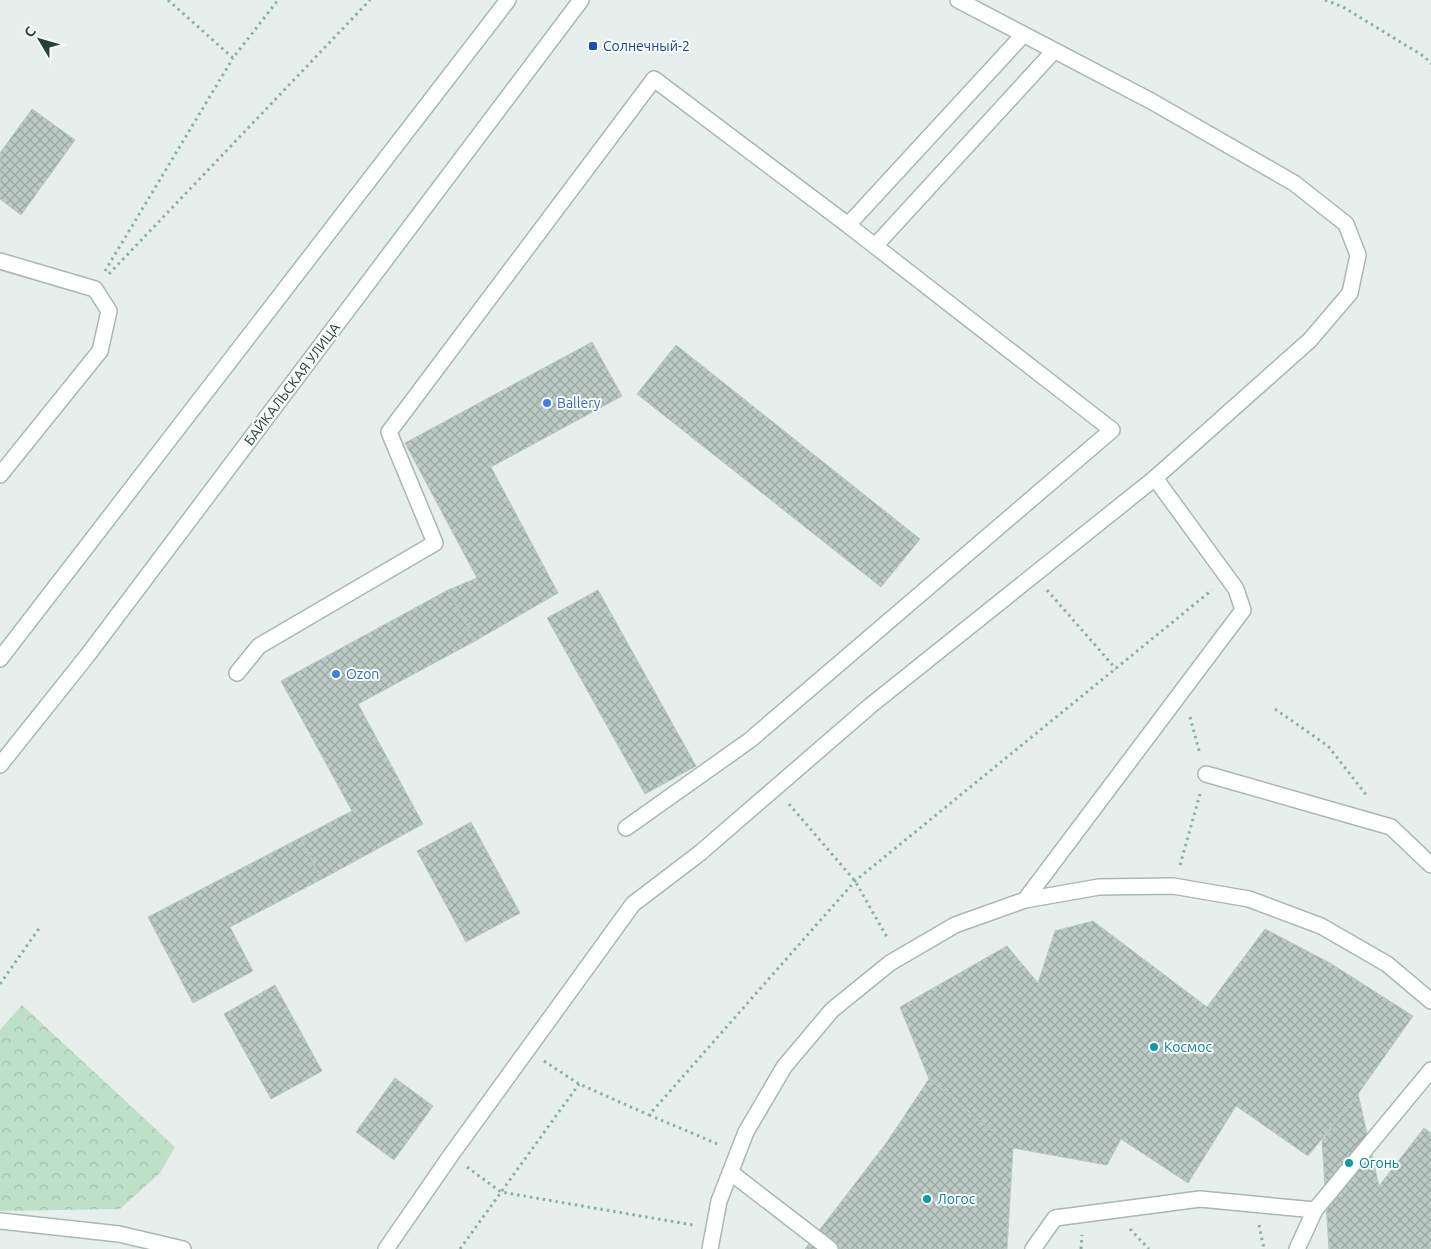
<svg xmlns="http://www.w3.org/2000/svg" width="1431" height="1249" font-family="Ubuntu,sans-serif">
	<style>
		.forest { fill: url(#forest-crowns) }
		.building { fill: url(#building-cross-hatch); stroke: #b8c9c2 }
		.lines { fill: none; stroke-linecap: round; stroke-linejoin: round }
		.service-casing { stroke: #a8b8b2; stroke-width: 18 }
		.minor-casing { stroke: #a8b8b2; stroke-width: 18 }
		.secondary-casing { stroke: #a4bbb3; stroke-width: 18 }
		.path { stroke: #86b3a5; stroke-width: 3; stroke-dasharray: 2.5 4; stroke-linecap: butt }
		.service { stroke: #fff; stroke-width: 15 }
		.minor { stroke: #fff; stroke-width: 15 }
		.secondary { stroke: #fff; stroke-width: 15 }
		.transit-dot { fill: #1a4fb4; stroke: #f7fbf9; stroke-width: 2 }
		.shop-dot { fill: #3f7fe0; stroke: #f7fbf9; stroke-width: 2 }
		.culture-dot { fill: #0f9aa8; stroke: #f7fbf9; stroke-width: 2 }
		.labels { text-anchor: middle; dominant-baseline: central; stroke-width: 4; stroke-linejoin: round; paint-order: stroke }
		.transit-label { font-size: 14px; fill: #164399; stroke: #f7fbf9; text-anchor: start }
		.street-label { font-size: 14px; fill: #24423a; stroke: #f7fbf9 }
		.shop-label { font-size: 14px; fill: #366cbe; stroke: #f7fbf9; text-anchor: start }
		.culture-label { font-size: 14px; fill: #0d838f; stroke: #f7fbf9; text-anchor: start }
	</style>
	<defs>
		<pattern id="forest-crowns" width="20" height="18" patternUnits="userSpaceOnUse" patternTransform="scale(1.25)"><rect width="20" height="18" fill="#bfe0c8"/><path d="M2 6a3 3 0 1 1 6 0M12 15a3 3 0 1 1 6 0" fill="none" stroke="#a4c1ad"/></pattern>
		<pattern id="building-cross-hatch" width="8" height="8" patternUnits="userSpaceOnUse" patternTransform="scale(1.25)"><rect width="8" height="8" fill="#bbcac4"/><path d="M0 0l8 8M0 8l8-8" fill="none" stroke="#98a6a0"/></pattern>
	</defs>
	<rect width="100%" height="100%" fill="#e6efeb"/>
	<!-- forest -->
	<path class="forest" d="M22,1005L175,1147L160,1173L120,1209L0,1211V1030Z"/>
	<!-- building -->
	<path class="building" d="M32,109L75,140L21,215L0,199V153Z
		M592,342L622,396L491,467L558,593L475,641L448,590L477,578L405,443Z
		M676,345L920,539L881,587L637,394Z
		M448,590L475,641L358,704L423,824L322,879L300,838L352,811L281,681Z
		M598,590L696,766L645,794L547,618Z
		M471,822L520,913L466,942L417,851Z
		M300,838L322,879L230,927L253,971L193,1003L148,917Z
		M1093,921L1207,1007L1265,929L1330,963L1413,1016L1358,1094L1308,1156L1236,1106L1188,1183L1121,1139L1107,1165L1013,1148L929,1079L900,1007L1007,946L1038,983L1055,931Z
		M275,985L322,1071L271,1099L224,1014Z
		M395,1078L433,1106L394,1160L356,1132Z
		M929,1079L1013,1148L1007,1249H805L887,1142Z
		M1358,1094L1379,1186L1424,1128L1431,1133V1249H1329L1322,1140Z"/>
	<g class="lines">
		<!-- service casing -->
		<g class="service-casing">
			<path id="service" d="M848,225L875,246
				M237,673L259,646L435,543L389,432L654,79L848,225L1023,35
				M1206,774L1391,827L1431,865
				M626,828L750,740L1112,430L875,246L1054,51
				M1025,900L1243,610L1236,589L1155,478
				M730,1172L830,1249
				M0,1221L119,1234L183,1249
				M710,1249L719,1201L746,1132L784,1067L832,1010L890,963L955,925L1025,900L1099,887L1173,886L1249,899L1321,926L1387,964L1431,1001
				M1033,1249L1055,1218L1200,1199L1315,1210
				M1297,1249L1315,1210L1431,1070"/>
		</g>
		<!-- minor casing -->
		<g class="minor-casing">
			<path id="minor" d="M0,261L95,289L109,311L100,351L0,475
				M386,1249L451,1155L633,904L700,853L870,706L1155,478L1310,340L1350,293L1358,255L1346,224L1294,183L1151,101L958,0"/>
		</g>
		<!-- secondary casing -->
		<g class="secondary-casing">
			<path id="secondary" d="M0,659L508,0
				M0,765L87,656L581,0"/>
		</g>
		<!-- path -->
		<path class="path" d="M168,0L233,58L278,0
			M1325,0L1343,7L1425,57L1431,64
			M105,271L233,58
			M109,274L370,0
			M1047,590L1116,669
			M1275,709L1328,746L1368,797
			M1190,717L1200,754
			M789,804L855,881L888,939
			M1180,865L1200,794
			M0,984L40,927
			M544,1061L579,1084L649,1115L855,881L1212,590
			M649,1115L720,1145
			M467,1167L501,1192L693,1225
			M1259,1225L1264,1249
			M1130,1229L1149,1249
			M460,1249L579,1084
			M1081,1249L1082,1235"/>
		<!-- service -->
		<use href="#service" class="service"/>
		<!-- minor -->
		<use href="#minor" class="minor"/>
		<!-- secondary -->
		<use href="#secondary" class="secondary"/>
	</g>
	<!-- markers -->
	<rect class="transit-dot" x="588" y="41" width="10" height="10" rx="2.5"/>
	<g class="shop-dot">
		<circle cx="547" cy="403" r="5"/>
		<circle cx="336" cy="674" r="5"/>
	</g>
	<g class="culture-dot">
		<circle cx="1154" cy="1047" r="5"/>
		<circle cx="1349" cy="1163" r="5"/>
		<circle cx="927" cy="1199" r="5"/>
	</g>
	<g class="labels">
		<!-- transit labels -->
		<g class="transit-label">
			<text x="603" y="46">Солнечный-2</text>
		</g>
		<!-- street labels -->
		<g class="street-label">
			<text transform="translate(292 384) rotate(-53)">БАЙКАЛЬСКАЯ УЛИЦА</text>
		</g>
		<!-- shop labels -->
		<g class="shop-label">
			<text x="557" y="403">Ballery</text>
			<text x="346" y="674">Ozon</text>
		</g>
		<!-- culture labels -->
		<g class="culture-label">
			<text x="1164" y="1047">Космос</text>
			<text x="1359" y="1163">Огонь</text>
			<text x="937" y="1199">Логос</text>
		</g>
	</g>
	<!-- north arrow -->
	<g transform="translate(40 40) rotate(308)" stroke="#f7fbf9" stroke-width="4" paint-order="stroke">
	<path d="M0-4L9 19L0 12L-9 19Z" fill="#24423a"/>
	<text y="-8" font-size="14" font-weight="bold" text-anchor="middle" fill="#24423a">С</text>
	</g>
</svg>
